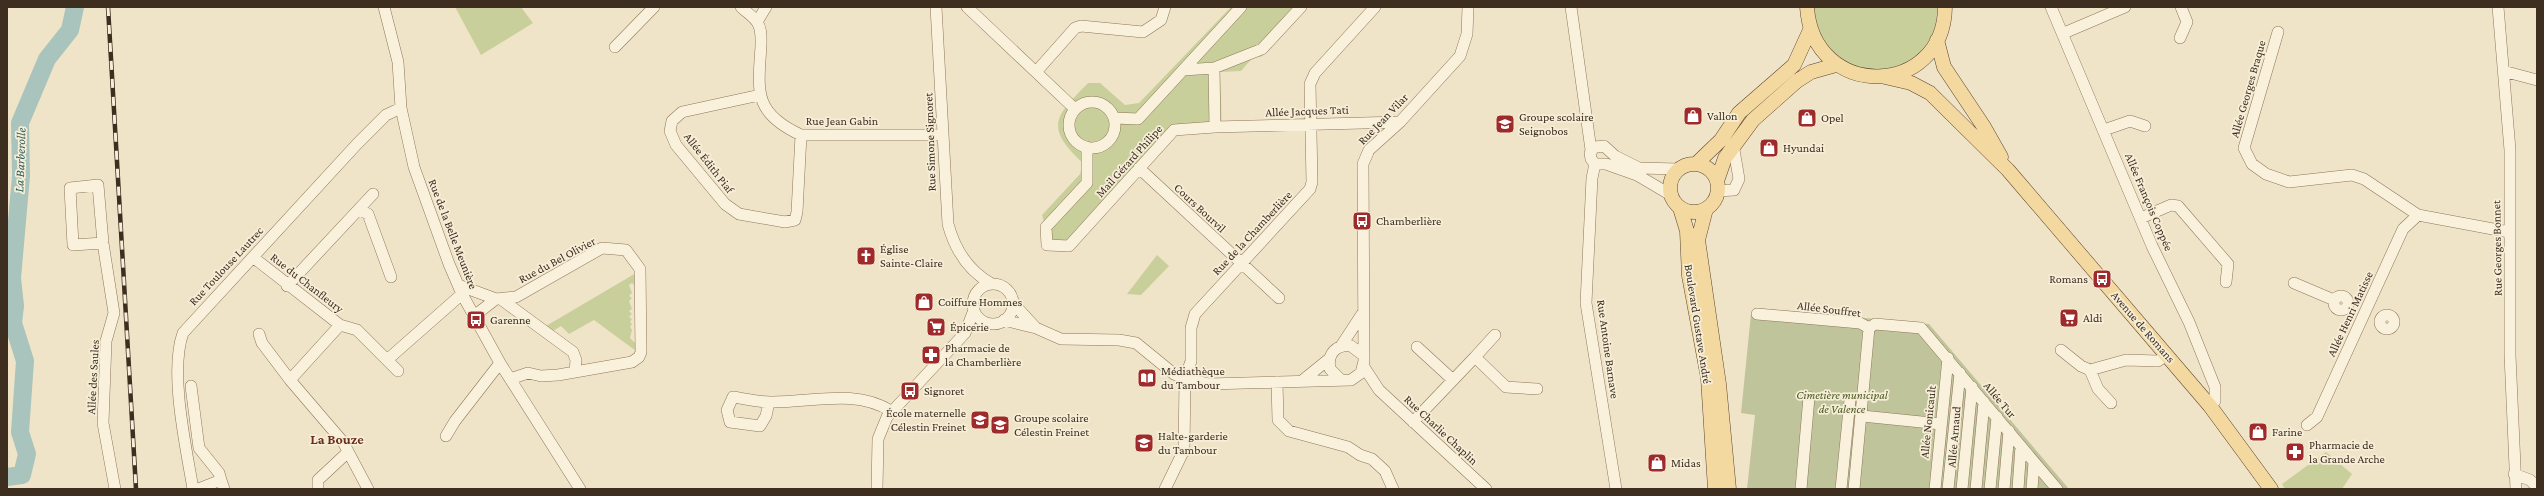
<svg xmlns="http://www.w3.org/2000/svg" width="2544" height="496" font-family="'Crimson Pro',serif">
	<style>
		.green { fill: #c9cf9b }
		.cemetery { fill: #bfc49a }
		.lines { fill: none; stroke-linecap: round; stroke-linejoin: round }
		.canal { stroke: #a9c4bc; stroke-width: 10 }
		.river { stroke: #a9c4bc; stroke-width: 18 }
		.minor-casing { stroke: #8d765c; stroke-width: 12 }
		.major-casing { stroke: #5b4430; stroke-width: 15 }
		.minor { stroke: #faf1dc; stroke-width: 11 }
		.major { stroke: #f3d9a0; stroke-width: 14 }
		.rail-casing { stroke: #3d2e20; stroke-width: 4.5 }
		.rail { stroke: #f7eed8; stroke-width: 3; stroke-dasharray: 9; stroke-linecap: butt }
		.labels { text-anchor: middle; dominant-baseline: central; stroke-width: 3.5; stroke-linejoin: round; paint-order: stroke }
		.street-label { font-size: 12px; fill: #3d2e20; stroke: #f7eed8 }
		.poi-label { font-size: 12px; fill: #3d2e20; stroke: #f7eed8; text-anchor: start }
		.park-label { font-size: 12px; font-style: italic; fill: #4d5a26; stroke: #f7eed8 }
		.water-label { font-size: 13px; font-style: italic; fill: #2f5d5a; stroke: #f7eed8 }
		.quarter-label { font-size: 14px; font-weight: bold; fill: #6b2e1e; stroke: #f7eed8 }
	</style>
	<rect width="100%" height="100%" fill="#f0e4c8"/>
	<!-- green -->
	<path class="green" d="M455,7H521L533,23L481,55Z
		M1231,7H1306L1261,57L1255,55L1241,71L1220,72L1222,132L1176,135L1076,246L1050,242L1042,215L1080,174L1083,163C1043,126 1056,116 1088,83H1100L1125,105L1139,103Z
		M1813,7H1937C1940,59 1881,86 1840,60C1833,55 1824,47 1821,40C1817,30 1816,17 1813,7Z
		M1157,255L1169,266L1141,295L1127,294Z
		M636,273L637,288L632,283L629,285L632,293L629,296L632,298L629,301L632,309L629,311L632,314L629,317L632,319L630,322L632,324L630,327L632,330L630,338L637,345L636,351L594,320L569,334L561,326L553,331L546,326Z
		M2326,452L2352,474L2342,489H2285L2282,484Z"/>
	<!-- cemetery -->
	<path class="cemetery" d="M1755,308L1929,324L2069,489H1747L1755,415L1741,413L1751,314Z"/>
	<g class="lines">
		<!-- canal -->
		<path class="canal" d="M7,313L14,314"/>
		<!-- river -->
		<path class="river" d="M7,477L22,475L27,454L20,432L25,361L13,323L15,306L12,278L21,176L20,123L47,59L70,30L75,7"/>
		<!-- minor casing -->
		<g class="minor-casing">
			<path id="minor" d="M384,7L398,62L401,108L414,167L449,264L462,294L500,363L580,489
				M741,7C746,12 753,16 757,22C762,29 761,38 761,46C758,91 753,113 801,135H943
				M936,7L948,224C955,250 968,271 992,284
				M967,7L1075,109
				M1571,7L1591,150
				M2051,7L2152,246L2189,322L2215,387V401L2210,406
				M2498,7L2510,150V355L2516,489
				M757,22L766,7
				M2278,32L2244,148L2252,164L2266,174L2289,182L2352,175L2364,179L2418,215L2509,232
				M2064,33L2125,7
				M2180,38L2187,22L2181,7
				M615,47L654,7
				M1183,70L1214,68L1262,49L1301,7
				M2503,71L2537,80
				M1036,72L1075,28L1081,26L1143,32L1161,20L1165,7
				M760,95L682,112L672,121L670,131L676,145L725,204L739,214L785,222L795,220L797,212L801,135
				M1069 125a23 23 0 1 1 46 0a23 23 0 1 1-46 0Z
				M1115,118L1138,119L1241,7
				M1215,127L1400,122
				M2104,130L2130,121L2145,126
				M1087,147V183L1046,227L1047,245L1069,246L1174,130L1215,127L1214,68
				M1595,164L1592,178L1586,303L1616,489
				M1139,168L1279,298
				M1718,191L1734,190L1739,179L1733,144
				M1671,195L1637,175L1606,164H1595L1591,159L1590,153L1595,147L1604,146L1615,156L1639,168L1678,169
				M360,210L368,214L391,277
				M2141,218L2171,205L2178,206L2228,264L2226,282
				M103,243L73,245L70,188L98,185L103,243L114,313L106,341L103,423L115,489
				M254,258L340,325L357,330L398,371
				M2294,283L2334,300
				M973 304a20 20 0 1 1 40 0a20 20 0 1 1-40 0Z
				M458,285L496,299L516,297L602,248L626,250L640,269L641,352L639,357L632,362L558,375L541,376L528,373L510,379
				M287,286L373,194
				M2334 303a7 7 0 1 1 14 0a7 7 0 1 1-14 0Z
				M502,300L573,352L576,360L575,372
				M1013,303L1036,328
				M1757,314L1860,323L1869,328L1875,324L1921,328L2057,489
				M2380 322a7 7 0 1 1 14 0a7 7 0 1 1-14 0Z
				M474,316L496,299
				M1004,320L1036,328L1061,339L1119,340L1136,343L1174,374L1185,379L1209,384L1351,380L1361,373L1364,361L1363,164L1369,150L1400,122L1460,56L1467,34L1468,7
				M340,325L290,380L343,442L368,489
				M259,334L262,343L290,380
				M1341,346L1362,314
				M1417,347L1453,380
				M2061,350L2081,366L2090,370L2098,389L2111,403
				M1475,357L1495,335
				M387,360L462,294
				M1364,367L1379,390L1486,489
				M2090,370L2126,360L2158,361L2167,355
				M1303,380L1329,359
				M1341,380L1330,369C1327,354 1336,344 1351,346L1363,355
				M1277,382L1278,420L1289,431L1348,447L1360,455L1372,459L1385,471L1393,489
				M191,386L199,448L219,473L221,480
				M769,402L766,416L760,426L730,422L727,410L733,397C745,399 758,402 770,402C811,403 854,388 891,411
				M1862,416L1941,424
				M1413,422L1475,357L1506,387L1537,389
				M2307,425L2317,417L2403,229L2418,215
				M446,436L455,421L500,363
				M2514,474L2530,480L2537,487
				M193,489C186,447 169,372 183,333L357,144L386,115L401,108
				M198,489L221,480L224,489
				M318,489V480L348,452
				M877,489L878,439L887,417L965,333L974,310
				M1165,489L1184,450L1185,379L1191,361V328L1195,314L1310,189L1312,182L1310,84L1315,73L1375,7
				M1801,489L1809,397
				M1841,489L1850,400
				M1854,489L1869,328
				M1935,489L1948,358
				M1948,489L1960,373
				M1962,489L1972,387
				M1976,489L1984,402
				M1990,489L1997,417
				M2004,489L2009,431
				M2018,489L2021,446
				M2032,489L2034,462"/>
		</g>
		<!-- major casing -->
		<g class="major-casing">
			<path id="major" d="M1807,7C1813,101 1944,98 1945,7
				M1937,40L1944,67L1984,127L2001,157
				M1885,77L1911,83L1930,93L2008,170L2210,406L2271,489
				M1670 188a24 24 0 1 1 48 0a24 24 0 1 1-48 0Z
				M1696,164L1721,140L1739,113L1794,65L1810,30
				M1717,181L1725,158L1753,120L1797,81L1811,72L1836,65
				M1680,208L1687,231L1689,276L1708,378L1715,489
				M1706,209L1698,240L1719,384L1729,489"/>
		</g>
		<!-- minor -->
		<use href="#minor" class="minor"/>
		<!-- major -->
		<use href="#major" class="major"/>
		<!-- rail casing -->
		<g class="rail-casing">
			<path id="rail" d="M108,7L136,489"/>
		</g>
		<!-- rail -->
		<use href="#rail" class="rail"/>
	</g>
	<!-- icons -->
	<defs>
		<g id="shop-square" transform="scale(1)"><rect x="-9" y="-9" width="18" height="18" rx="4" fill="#9e2a2b" stroke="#f7eed8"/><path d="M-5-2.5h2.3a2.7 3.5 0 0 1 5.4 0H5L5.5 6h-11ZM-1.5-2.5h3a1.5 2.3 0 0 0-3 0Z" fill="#fff"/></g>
		<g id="school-square" transform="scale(1)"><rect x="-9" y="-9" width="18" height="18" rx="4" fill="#9e2a2b" stroke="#f7eed8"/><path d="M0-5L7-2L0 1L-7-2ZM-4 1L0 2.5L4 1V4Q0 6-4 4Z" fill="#fff"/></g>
		<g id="bus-square" transform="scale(1)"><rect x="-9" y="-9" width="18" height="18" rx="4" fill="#9e2a2b" stroke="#f7eed8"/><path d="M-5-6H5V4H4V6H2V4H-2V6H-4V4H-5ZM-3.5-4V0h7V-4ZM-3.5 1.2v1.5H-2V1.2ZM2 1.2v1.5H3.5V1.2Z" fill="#fff"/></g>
		<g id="church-square" transform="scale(1)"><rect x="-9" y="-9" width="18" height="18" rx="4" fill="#9e2a2b" stroke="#f7eed8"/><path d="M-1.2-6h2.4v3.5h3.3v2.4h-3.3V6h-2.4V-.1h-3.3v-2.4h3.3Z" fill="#fff"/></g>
		<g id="supermarket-square" transform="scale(1)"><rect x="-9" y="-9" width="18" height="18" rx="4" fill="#9e2a2b" stroke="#f7eed8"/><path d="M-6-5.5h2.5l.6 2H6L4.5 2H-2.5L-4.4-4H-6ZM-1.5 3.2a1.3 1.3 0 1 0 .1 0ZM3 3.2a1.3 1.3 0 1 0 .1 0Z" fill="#fff"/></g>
		<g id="pharmacy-square" transform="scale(1)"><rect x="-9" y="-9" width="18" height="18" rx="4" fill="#9e2a2b" stroke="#f7eed8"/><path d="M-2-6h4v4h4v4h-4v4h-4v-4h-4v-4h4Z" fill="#fff"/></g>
		<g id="library-square" transform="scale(1)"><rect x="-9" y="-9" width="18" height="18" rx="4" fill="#9e2a2b" stroke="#f7eed8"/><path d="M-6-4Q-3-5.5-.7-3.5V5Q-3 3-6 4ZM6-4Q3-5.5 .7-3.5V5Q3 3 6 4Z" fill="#fff"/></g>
	</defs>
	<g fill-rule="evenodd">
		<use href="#shop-square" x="1693" y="116"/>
		<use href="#shop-square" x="1807" y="118"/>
		<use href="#school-square" x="1505" y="124"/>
		<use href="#shop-square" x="1769" y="148"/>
		<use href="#bus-square" x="1362" y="221"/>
		<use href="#church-square" x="866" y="256"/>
		<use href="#bus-square" x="2102" y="279"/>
		<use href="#shop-square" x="924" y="302"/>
		<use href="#supermarket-square" x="2069" y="318"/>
		<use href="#bus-square" x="476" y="320"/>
		<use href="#supermarket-square" x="936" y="327"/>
		<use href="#pharmacy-square" x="931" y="355"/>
		<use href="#library-square" x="1147" y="378"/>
		<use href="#bus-square" x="910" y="391"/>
		<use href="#school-square" x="980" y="420"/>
		<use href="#school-square" x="1000" y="425"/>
		<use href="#shop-square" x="2258" y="432"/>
		<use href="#school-square" x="1144" y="443"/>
		<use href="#pharmacy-square" x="2295" y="452"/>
		<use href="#shop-square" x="1657" y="463"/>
	</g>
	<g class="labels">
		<!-- street labels -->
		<g class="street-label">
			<text transform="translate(2248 89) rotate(-74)">Allée Georges Braque</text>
			<text transform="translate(1307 111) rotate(-2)">Allée Jacques Tati</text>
			<text transform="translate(1383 119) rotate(-46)">Rue Jean Vilar</text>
			<text x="842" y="121">Rue Jean Gabin</text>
			<text transform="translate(930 142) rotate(-92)">Rue Simone Signoret</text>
			<text transform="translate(1129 161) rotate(-48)">Mail Gérard Philipe</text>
			<text transform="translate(709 163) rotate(52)">Allée Édith Piaf</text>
			<text transform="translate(2149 202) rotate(67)">Allée François Coppée</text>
			<text transform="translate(1200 208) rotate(43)">Cours Bourvil</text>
			<text transform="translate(1252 233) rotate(-47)">Rue de la Chamberlière</text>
			<text transform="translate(453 234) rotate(69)">Rue de la Belle Meunière</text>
			<text transform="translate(2497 248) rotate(-91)">Rue Georges Bonnet</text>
			<text transform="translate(557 260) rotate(-28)">Rue du Bel Olivier</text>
			<text transform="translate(226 266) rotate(-47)">Rue Toulouse Lautrec</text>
			<text transform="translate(307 283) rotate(38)">Rue du Chanfleury</text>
			<text transform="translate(1829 309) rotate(7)">Allée Souffret</text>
			<text transform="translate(2350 314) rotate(-65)">Allée Henri Matisse</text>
			<text transform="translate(1698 324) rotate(81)">Boulevard Gustave André</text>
			<text transform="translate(2143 327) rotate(49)">Avenue de Romans</text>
			<text transform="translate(1608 349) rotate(82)">Rue Antoine Barnave</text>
			<text transform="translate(93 377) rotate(-87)">Allée des Saules</text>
			<text transform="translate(2000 400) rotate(50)">Allée Tur</text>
			<text transform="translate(1928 422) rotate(-84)">Allée Nonicault</text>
			<text transform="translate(1441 430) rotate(43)">Rue Charlie Chaplin</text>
			<text transform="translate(1954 437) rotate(-85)">Allée Arnaud</text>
		</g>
		<!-- poi labels -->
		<g class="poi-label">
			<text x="1707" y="116">Vallon</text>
			<text x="1519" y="117">Groupe scolaire<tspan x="1519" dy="14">Seignobos</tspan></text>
			<text x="1821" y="118">Opel</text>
			<text x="1783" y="148">Hyundai</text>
			<text x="1376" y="221">Chamberlière</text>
			<text x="880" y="249">Église<tspan x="880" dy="14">Sainte-Claire</tspan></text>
			<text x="2088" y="279" text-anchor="end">Romans</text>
			<text x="938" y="302">Coiffure Hommes</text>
			<text x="2083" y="318">Aldi</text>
			<text x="490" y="320">Garenne</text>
			<text x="950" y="327">Épicerie</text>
			<text x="945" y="348">Pharmacie de<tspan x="945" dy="14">la Chamberlière</tspan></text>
			<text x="1161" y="371">Médiathèque<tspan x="1161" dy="14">du Tambour</tspan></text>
			<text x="924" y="391">Signoret</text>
			<text x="966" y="413" text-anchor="end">École maternelle<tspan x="966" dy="14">Célestin Freinet</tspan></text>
			<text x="1014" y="418">Groupe scolaire<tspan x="1014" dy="14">Célestin Freinet</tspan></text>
			<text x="2272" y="432">Farine</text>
			<text x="1158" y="436">Halte-garderie<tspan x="1158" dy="14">du Tambour</tspan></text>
			<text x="2309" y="445">Pharmacie de<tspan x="2309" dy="14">la Grande Arche</tspan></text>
			<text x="1671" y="463">Midas</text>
		</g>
		<!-- park labels -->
		<g class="park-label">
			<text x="1842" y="395">Cimetière municipal<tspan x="1842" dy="14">de Valence</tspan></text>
		</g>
		<!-- water labels -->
		<g class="water-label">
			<text transform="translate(20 160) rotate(-88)">La Barberolle</text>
		</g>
		<!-- quarter labels -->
		<g class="quarter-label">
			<text x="337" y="439">La Bouze</text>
		</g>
	</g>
	<!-- border -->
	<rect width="2544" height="496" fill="none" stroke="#3d2e20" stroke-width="16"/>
</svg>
